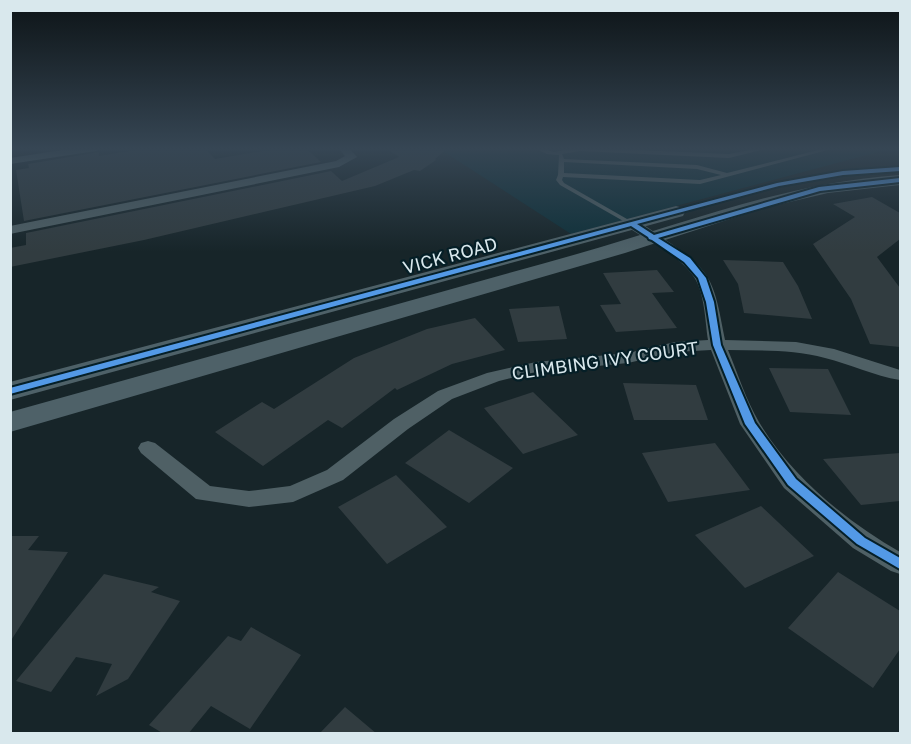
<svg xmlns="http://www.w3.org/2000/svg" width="911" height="744" font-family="'Golos Text',sans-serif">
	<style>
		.built { fill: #0e3039 }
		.building { fill: #313c40 }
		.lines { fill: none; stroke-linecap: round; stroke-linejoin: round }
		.lane { fill: #4f6065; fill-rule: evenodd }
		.street { fill: #4f6065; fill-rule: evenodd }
		.secondary { fill: #4e6168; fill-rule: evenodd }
		.cycleway-casing { stroke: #051f27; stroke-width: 4 }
		.cycleway { fill: #5399e6; fill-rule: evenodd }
		.labels { text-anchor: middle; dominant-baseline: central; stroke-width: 4.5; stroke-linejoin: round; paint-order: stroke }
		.street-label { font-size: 18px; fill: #d9e8ed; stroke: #051f27 }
	</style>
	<rect width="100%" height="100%" fill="#172529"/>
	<!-- built -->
	<path class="built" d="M438,148H893L571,234Z"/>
	<!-- building -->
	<path class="building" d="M148,148H205L215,159L280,148H306L321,162L24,221L16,170L29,168L28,164L99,152V156Z
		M386,148H448L435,159L436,160L420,171L414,170L375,186L144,240L10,267V248L26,245V233L331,171L342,181L399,157Z
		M872,197L900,213V239L877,257L900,288V347L870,344L851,299L813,244L855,217L833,204Z
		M723,260L783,262L798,286L812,319L744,313L738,284Z
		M657,270L674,292L652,293L677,328L616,332L600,305L621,304L603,273Z
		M559,306L567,339L518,342L509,309Z
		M475,318L505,350L452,364L397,390L395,388L342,428L328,420L263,466L215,432L262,402L274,409L354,358L427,329Z
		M769,368L828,369L851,415L790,412Z
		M623,383L696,385L708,420H634Z
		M533,392L578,435L523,454L484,408Z
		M449,430L513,468L469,503L405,463Z
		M715,443L750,490L668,502L642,453Z
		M900,453V501L861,505L823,459Z
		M396,475L447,527L387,564L338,507Z
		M761,506L814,556L745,588L695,535Z
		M10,536H39L28,550L68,552L10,642Z
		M838,572L900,611V649L873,688L788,628Z
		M104,574L159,587L151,592L180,601L128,679L96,696L112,664L76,657L51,692L16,681Z
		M251,627L301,655L250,729L211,706L188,734H164L149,725L228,636L241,641Z
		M345,707L377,734H319Z"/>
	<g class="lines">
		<!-- lane -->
		<path class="lane" d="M534,148H541L554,152L575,148H593L729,154L759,148H769L729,158L580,151L562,154L564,159L697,165L727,173L826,148H835L700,184L563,177L562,180L564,183L634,223V225L632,226L560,185L556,180L558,175L559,155L547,154ZM564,162L697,169L721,175L700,180L564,173Z"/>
		<!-- street -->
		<path class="street" d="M75,148H101L96,151L10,164V158Z
			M338,148H349L357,157L339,167L10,234V226L336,161L345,156Z
			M632,220C643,223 654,232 664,239C714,271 714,283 725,340L796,342L834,349L900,370V380C874,376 850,364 825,358C793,349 760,351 728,350C738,374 746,400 759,422C792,477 846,521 900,552V574L891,571L853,548L784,488L740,424L711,350L675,352L628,363L536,372L499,381L452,399L408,429L343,480L293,502L249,507L196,499L141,453L138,448L141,443L148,441L155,443L210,486L249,491L290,486L327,470L394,419L438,391L487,373L536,362L628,353L675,342L708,340C705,321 705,294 694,277C679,255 649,241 627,227L626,224Z"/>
		<!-- secondary -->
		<path class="secondary" d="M900,175V185L828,193L764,208L625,253L10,432V412C199,359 388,307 577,254C687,223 784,183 900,175Z
			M676,206L683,208L685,212L683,216L10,400V382Z"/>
		<!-- cycleway casing -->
		<g class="cycleway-casing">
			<path id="cycleway" d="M900,167V171L843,175L779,186L637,224L654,235L819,187L900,178V182L820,191L658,238L690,258L706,278L714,302L721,345L755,423L796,479L865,538L900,558V569L857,544L788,485L745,424L713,345L706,302L698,278L684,262L652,240L649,239L648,237L631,226L10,394V388L777,183L843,171Z"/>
		</g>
		<!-- cycleway -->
		<use href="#cycleway" class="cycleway"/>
	</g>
	<!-- sky -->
	<linearGradient id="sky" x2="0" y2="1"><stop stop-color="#0d1417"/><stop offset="0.59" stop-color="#364654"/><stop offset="1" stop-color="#364654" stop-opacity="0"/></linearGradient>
	<rect width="911" height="252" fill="url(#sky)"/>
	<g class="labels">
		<!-- street labels -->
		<g class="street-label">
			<text transform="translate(450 255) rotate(-15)">VICK ROAD</text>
			<text transform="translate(605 360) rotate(-8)">CLIMBING IVY COURT</text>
		</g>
	</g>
	<!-- border -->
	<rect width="911" height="744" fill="none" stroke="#d9e8ed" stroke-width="24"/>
</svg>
